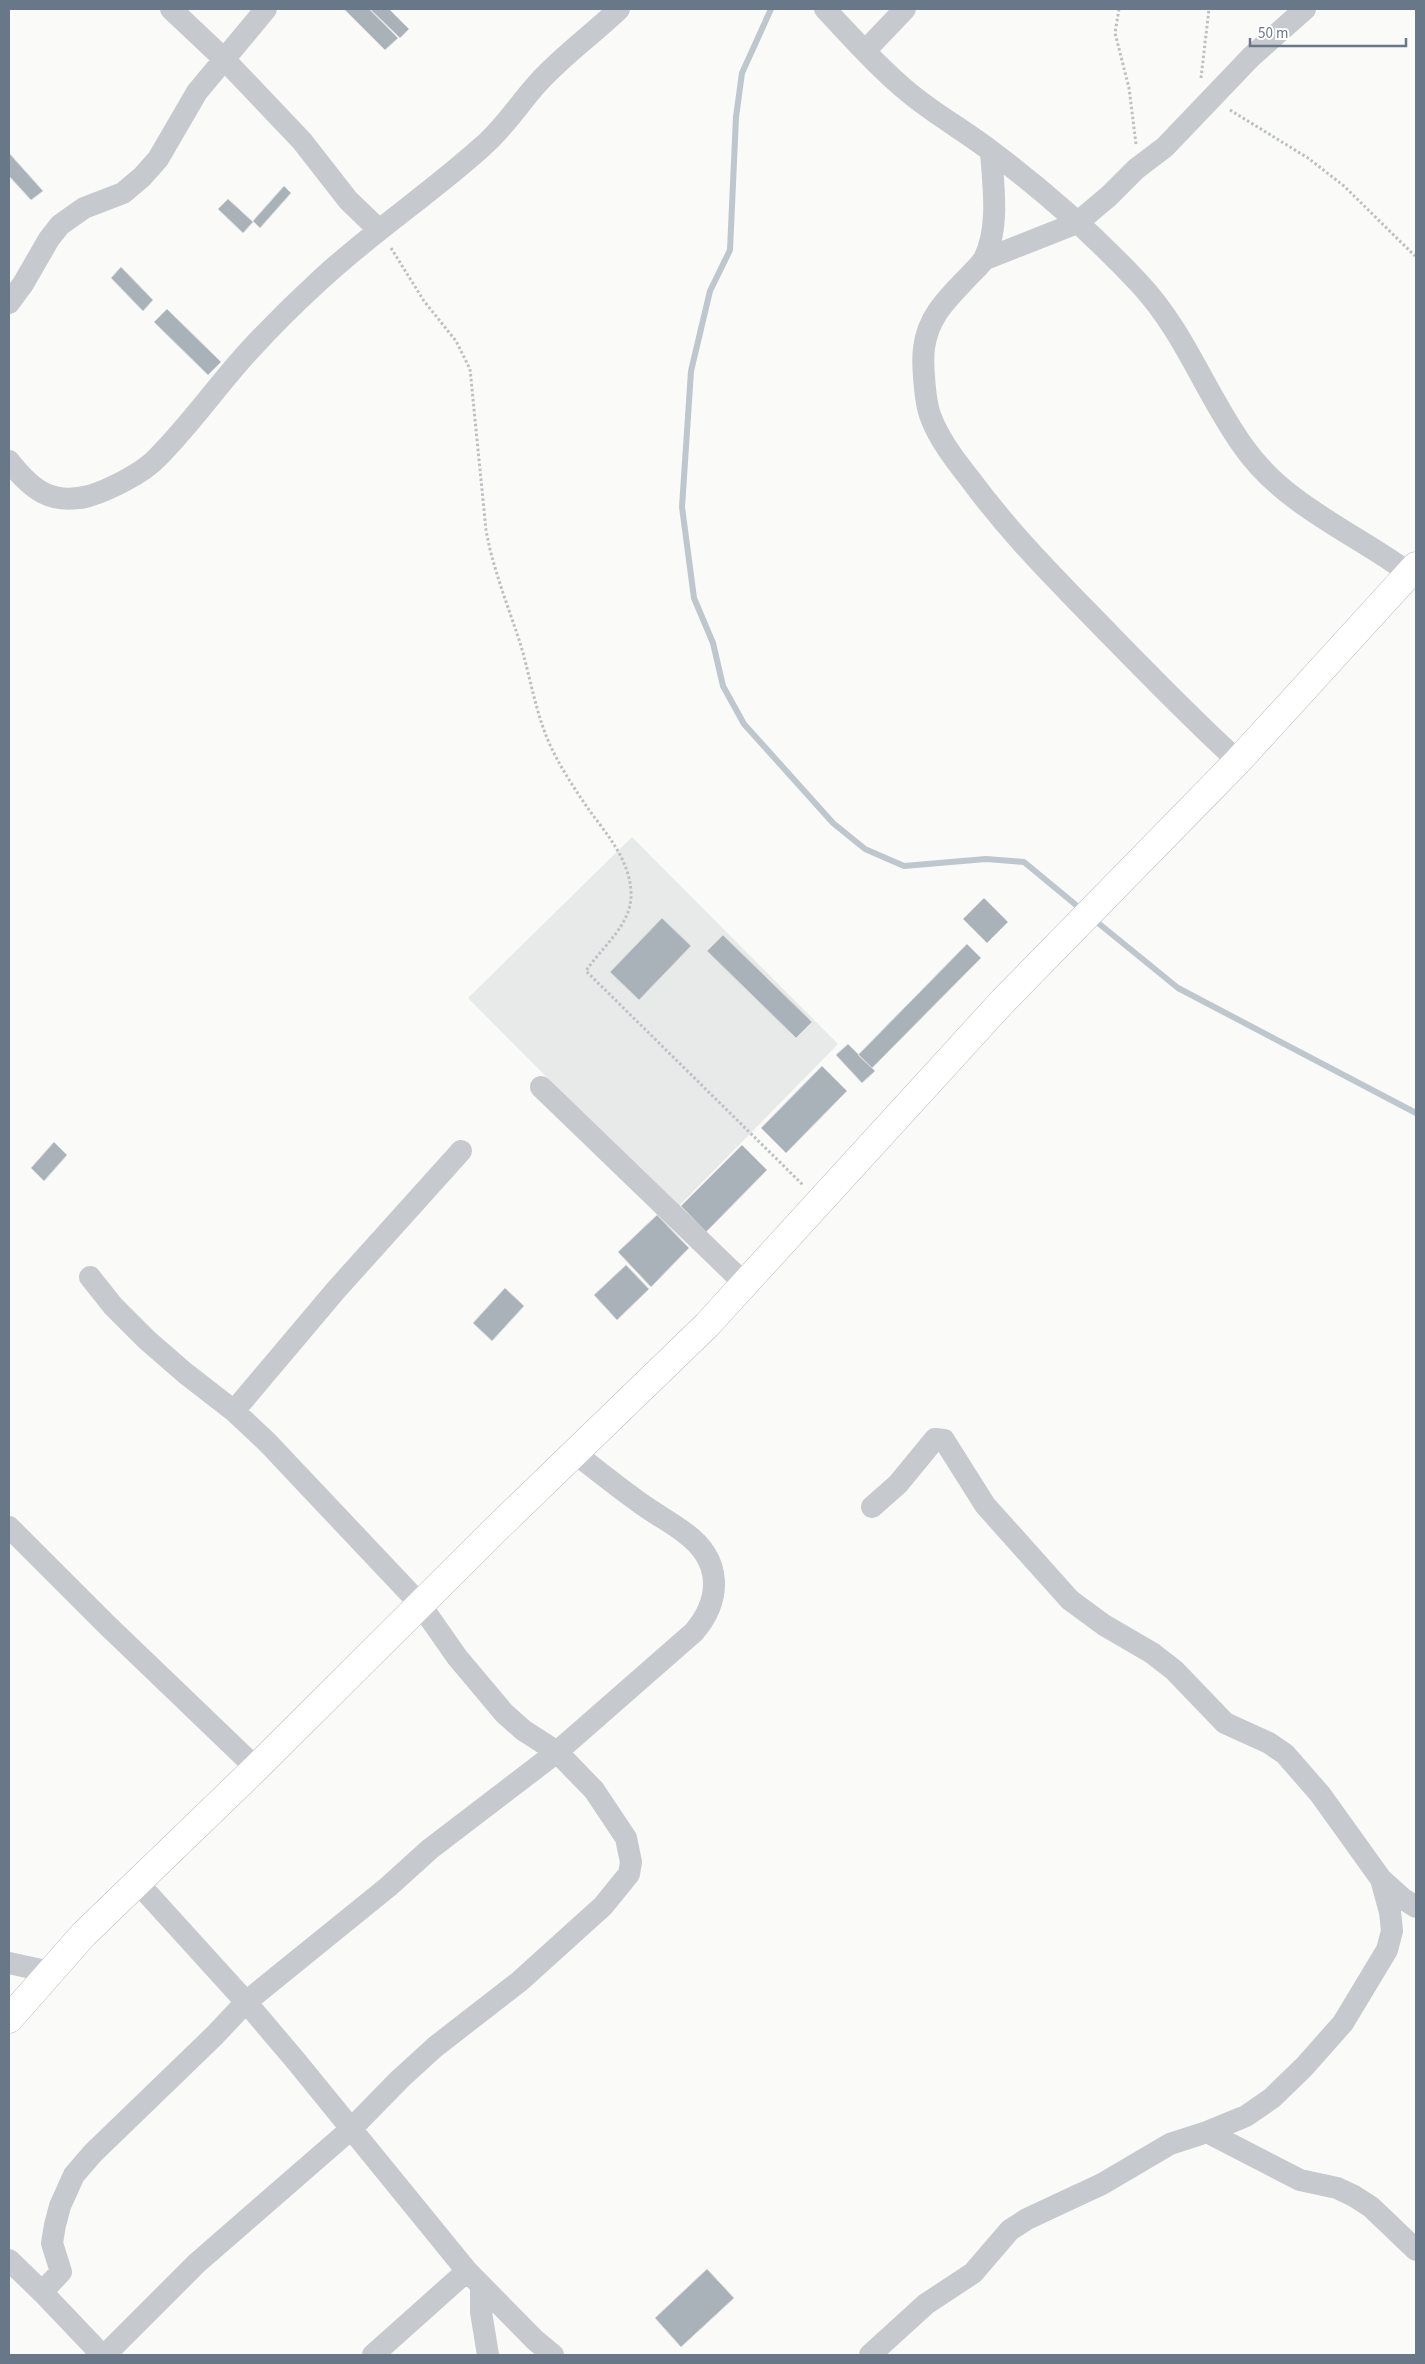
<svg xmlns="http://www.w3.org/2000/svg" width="1425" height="2364" font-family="'Source Sans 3',sans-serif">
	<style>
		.built { fill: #e8e9e9 }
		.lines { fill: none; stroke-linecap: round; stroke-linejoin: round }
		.stream { stroke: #bec7cd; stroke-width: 6 }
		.building { fill: #a9b2b9; stroke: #dbdcda }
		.secondary-casing { stroke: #b8bdc2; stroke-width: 29 }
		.path { stroke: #bdc0c3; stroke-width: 3; stroke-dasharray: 2.5 2.5; stroke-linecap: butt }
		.minor { stroke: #c6c9cd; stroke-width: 22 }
		.secondary { stroke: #fff; stroke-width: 28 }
	</style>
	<rect width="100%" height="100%" fill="#fafaf8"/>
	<!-- built -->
	<path class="built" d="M632,837L838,1044L677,1208L468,998Z"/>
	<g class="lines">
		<!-- stream -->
		<path class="stream" d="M771,9L742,73L736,117L730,250L710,291L691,371L682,507L694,598L713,643L723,686L744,724L833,823L865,849L904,866L986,859L1024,862L1082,910
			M1092,918L1178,988L1416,1113"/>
	</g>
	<!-- building -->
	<path class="building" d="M344,9H369L398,38L385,50Z
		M370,9H389L409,29L400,38Z
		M9,153L43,191L31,200L9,176Z
		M284,186L291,193L260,228L253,221Z
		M228,199L253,222L243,233L218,209Z
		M121,267L153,300L143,311L111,278Z
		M167,309L221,362L208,375L154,322Z
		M984,898L1008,922L987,943L963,919Z
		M662,918L691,946L639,1000L610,972Z
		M723,935L812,1022L796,1038L707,951Z
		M967,944L981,958L872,1068L858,1055Z
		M848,1044L875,1071L862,1083L836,1055Z
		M822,1066L847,1091L786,1153L761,1128Z
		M54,1142L67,1155L44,1181L31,1168Z
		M742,1145L767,1170L706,1232L681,1206Z
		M657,1215L689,1248L651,1287L618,1252Z
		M626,1265L649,1289L617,1320L594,1295Z
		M505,1288L524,1306L492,1341L473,1323Z
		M707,2269L734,2298L681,2347L655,2318Z"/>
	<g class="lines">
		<!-- secondary casing -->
		<g class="secondary-casing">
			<path id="secondary" d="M9,2019L84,1934L256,1768L495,1530L707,1325L1003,1001L1238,761L1416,566"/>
		</g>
		<!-- path -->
		<path class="path" d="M1119,9L1115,33L1129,88L1136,144
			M1201,78L1209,9
			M1230,110L1308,158L1344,186L1415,256
			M391,248L424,301L456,341L470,369L486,530C493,570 509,608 521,646C530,677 535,708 547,738C557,762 572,785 587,807C606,834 632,861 631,897C630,926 601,948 586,971L803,1185"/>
		<!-- minor -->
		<path class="minor" d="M171,9L224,59L302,141L348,200L378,229
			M825,9C849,34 873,62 900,85C927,110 961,128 991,151C1043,190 1094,235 1139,283C1185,332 1205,393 1243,446C1284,505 1353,532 1409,573
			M865,51L905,9
			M991,151C993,185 1000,227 984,259C981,265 973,271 969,276C948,298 928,316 924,348C922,363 925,401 930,415C938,438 955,460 970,479C1004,525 1040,563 1080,604C1132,657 1183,711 1238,761
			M983,260L1077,223L1109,196L1136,169L1165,147L1251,57L1305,9
			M9,303L23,284L49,239L60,225L84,208L123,193L142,177L158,159L197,92L266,9
			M9,461C31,489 51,506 89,496C109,490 143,473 157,458C190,425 217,386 248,352C270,328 294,304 318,282C370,233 430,194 483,146C504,128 519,104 537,84C562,56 592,35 619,9
			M541,1087L745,1284
			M90,1277L113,1306L147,1340L185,1373L234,1411L267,1442L420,1604L457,1657L504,1713L523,1730L557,1752L594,1790L626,1838L631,1862L629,1874L603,1906L520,1981L435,2047L400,2079L351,2129L197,2263L105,2355
			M234,1411L336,1290L461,1151
			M872,1507L898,1484L935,1439L944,1440L985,1505L1070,1600L1104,1625L1152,1653L1174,1670L1225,1723L1269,1743L1285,1754L1320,1794L1381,1879L1402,1898L1416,1907
			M9,1527L106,1624L256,1768
			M137,1882L246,2002L296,2061L467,2271L535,2340L553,2355
			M9,1963L50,1972
			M1207,2132L1300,2180L1337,2188L1354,2196L1371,2207L1416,2250
			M9,2260L42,2292L102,2355
			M481,2285V2312L488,2355
			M42,2292L61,2272L52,2243L55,2225L60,2206L74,2175L93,2153L215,2035L246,2002L388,1887L430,1849L557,1752L694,1632C722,1599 722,1560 685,1533C672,1523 657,1515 643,1505C620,1489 598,1471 576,1454
			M373,2355L467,2271
			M870,2355L926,2304L973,2273L1010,2230L1027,2219L1102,2184L1170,2144L1207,2132L1246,2116L1272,2098L1304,2067L1343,2023L1387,1950L1392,1931L1390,1912L1381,1879"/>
		<!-- secondary -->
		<use href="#secondary" class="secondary"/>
	</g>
	<!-- border -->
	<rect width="1425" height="2364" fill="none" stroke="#697888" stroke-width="20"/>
	<!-- scale -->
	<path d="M1250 38v8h156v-8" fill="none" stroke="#697888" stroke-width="2.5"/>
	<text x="1258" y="38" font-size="15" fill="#697888" stroke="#ffffff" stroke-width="4" paint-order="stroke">50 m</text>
</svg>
